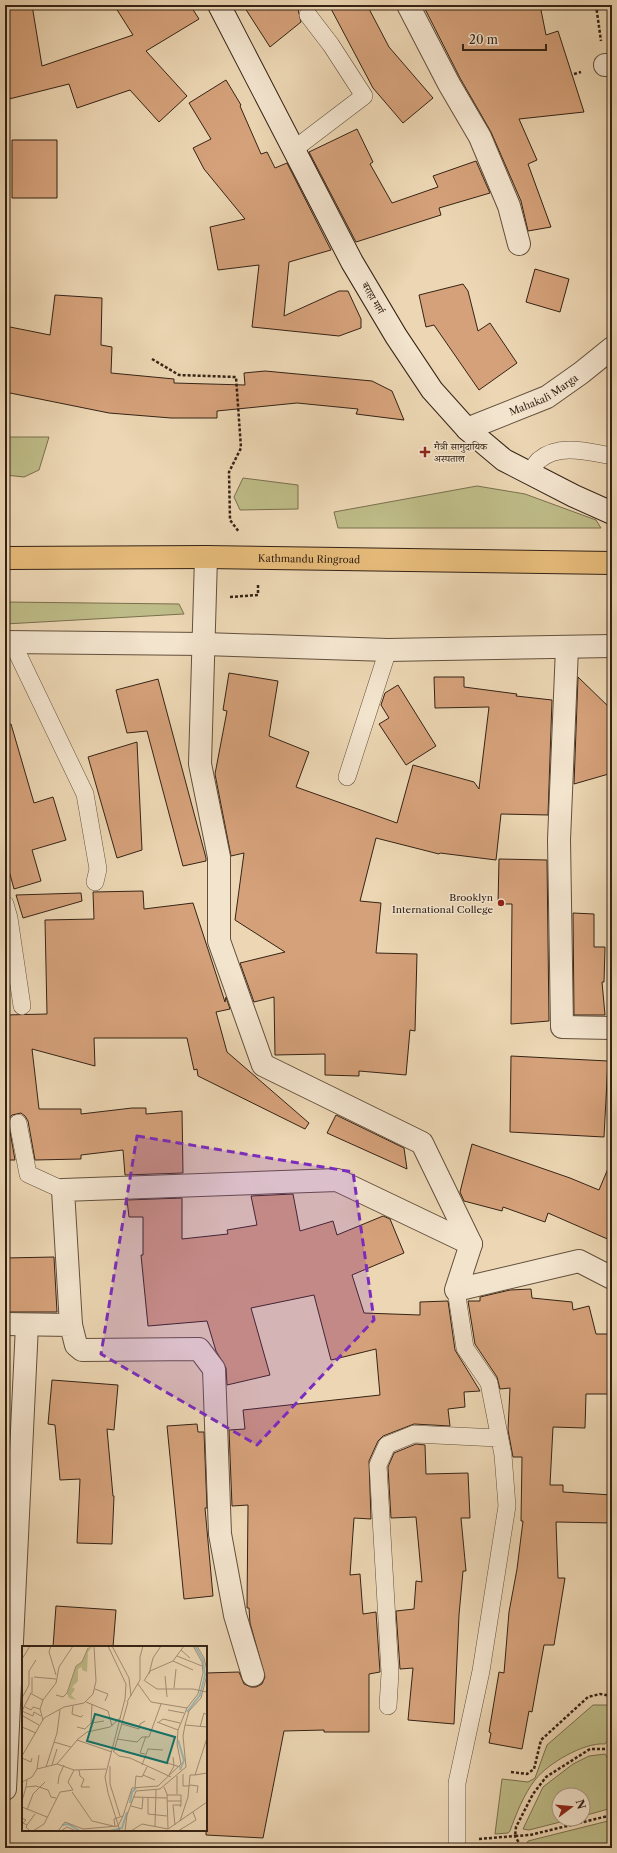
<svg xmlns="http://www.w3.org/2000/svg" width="617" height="1853" font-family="'Libre Caslon Text','Noto Serif Devanagari',serif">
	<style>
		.green { fill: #bebc88; stroke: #7a704e }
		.building { fill: #d5a17a; stroke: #352315 }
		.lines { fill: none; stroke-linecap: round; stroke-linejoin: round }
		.lane-casing { stroke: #63503c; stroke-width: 18 }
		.street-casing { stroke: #63503c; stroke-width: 24 }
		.secondary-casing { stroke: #352315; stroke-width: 24 }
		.highway-casing { stroke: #352315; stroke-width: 24 }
		.path { stroke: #352315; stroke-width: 2.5; stroke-dasharray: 3 2; stroke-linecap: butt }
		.lane { stroke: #f3e4ce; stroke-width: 17 }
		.street { stroke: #f3e4ce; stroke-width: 22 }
		.secondary { stroke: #f3e4ce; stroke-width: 22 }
		.highway { stroke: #e6bb7a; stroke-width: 22 }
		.marked { fill: #7b2cbf; fill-opacity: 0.2; stroke: #7b2cbf; stroke-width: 3; stroke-dasharray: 8 5; stroke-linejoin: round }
		.poi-dot { fill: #8f2418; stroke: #f3e4ce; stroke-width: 1.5 }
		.labels { text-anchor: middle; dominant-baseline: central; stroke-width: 3; stroke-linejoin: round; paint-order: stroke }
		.street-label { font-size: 10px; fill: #352315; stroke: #f3e4ce }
		.poi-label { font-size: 10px; fill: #352315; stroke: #f3e4ce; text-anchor: start }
		.inset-river { fill: none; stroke: #9bb7b5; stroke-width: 2 }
		.inset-road { fill: none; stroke: #a38e74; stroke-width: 1 }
		.view { fill: #0f766e; fill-opacity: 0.15; stroke: #0f766e; stroke-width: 2 }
		.inset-edge { fill: none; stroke: #352315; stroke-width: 2 }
	</style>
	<rect width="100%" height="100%" fill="#ecd6b3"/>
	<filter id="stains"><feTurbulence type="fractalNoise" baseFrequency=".005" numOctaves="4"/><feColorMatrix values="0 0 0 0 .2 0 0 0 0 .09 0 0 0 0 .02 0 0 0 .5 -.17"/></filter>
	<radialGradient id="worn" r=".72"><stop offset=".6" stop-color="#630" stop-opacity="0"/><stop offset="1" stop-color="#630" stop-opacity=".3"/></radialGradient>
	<!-- green -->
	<path class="green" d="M5,437H49L39,470L24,477L5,475Z
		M243,478L298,485V509L240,510L234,497Z
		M477,486L525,494L596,520L601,528H338L334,512Z
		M5,602L179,604L184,614L5,624Z
		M593,1705H612V1734L605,1744C584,1742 547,1764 535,1780C524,1794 516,1814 510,1831L508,1833L495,1834L502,1779L528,1782L535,1778L547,1745Z
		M605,1754L612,1765V1808L583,1816V1795H559V1819H572L529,1830L523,1829L543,1787L573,1764L589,1756Z
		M612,1820V1848H529L527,1843L528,1841Z"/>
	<!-- building -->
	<path class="building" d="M5,5H32L42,66L133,35L114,5H190L199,19L146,51L187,96L159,122L130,90L77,108L69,84L5,100Z
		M243,5H297L301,22L270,47Z
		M329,5H367L389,47L433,98L403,123L373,88Z
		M423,5H540L546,35L558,31L584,112L519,119L537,160L528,164L551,227L528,231L521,201L491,132L460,78Z
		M226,80L241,105L240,106L261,154L267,152L275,168L287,163L331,250L289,262L284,316L339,291H348L361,319V328L339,336L252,327L259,265L218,270L210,227L245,219L204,169L193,148L211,139L189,103Z
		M357,129L373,162L370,164L392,203L438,187L433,176L476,161L490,193L439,208L441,215L356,242L309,152Z
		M12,140H57V198H12Z
		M535,269L569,279L560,312L526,302Z
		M463,284L468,291L478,331L490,323L517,363L479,390L434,325L426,327L419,295Z
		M55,295L102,298L101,345L112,347L111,373L174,379V383L245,385L244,373L265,371L372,381L392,391L404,420L356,414L358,409L297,403L217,411V418H171L109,413L5,392V326L50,335Z
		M229,673L278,681L269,736L309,752L296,787L397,823L413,765L474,782L479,789L489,707L435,708L434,677H464V687L517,694L516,696L552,700L548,815L501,814L496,860L440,853L439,854L376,838L360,901L381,903L376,953L417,954L415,1031L410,1030L406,1075L359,1071V1076L325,1075V1054L275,1055L274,997L254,1002L240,963L285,952L235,920L244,853L231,856L215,774L227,711L223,710Z
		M578,677L612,710V773L574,784Z
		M158,679L206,858V861L183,866L147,731L127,733L116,690Z
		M398,685L436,746L406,765L379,724L389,718L381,705L385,693Z
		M11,724L34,803L53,797L66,840L32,850L41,881L14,889L5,856V725Z
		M137,742L142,850L117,858L88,757Z
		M499,859L547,860L549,1021L511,1024L512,904H498Z
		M143,891L144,909L193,903L225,1002L226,997L230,1009L216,1012L227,1052L309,1123L305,1129L198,1076L197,1069L194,1070L187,1038H94L95,1066L32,1049L39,1109H81V1114L132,1108H146V1114L182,1111L183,1173L125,1175L123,1150L81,1155V1159L35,1160L28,1121L25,1116L21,1113L12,1115L8,1120L15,1160H5V1015L47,1014L45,920L94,919L93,892Z
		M81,893L82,901L23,918L16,895Z
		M573,913L594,914V947H605L604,982H602L605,1015H574Z
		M511,1056L608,1061L604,1137L510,1132Z
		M336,1115L404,1148L407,1169L327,1133Z
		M472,1144L570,1178L599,1190L612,1159V1241L548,1213L545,1222L503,1207L502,1211L464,1201L460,1192Z
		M293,1194L300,1231L333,1221L337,1235L383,1216L390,1219L404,1253L352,1275L364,1313L420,1315V1302L448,1301L455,1350L480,1391L464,1392L465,1407L448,1409L450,1426L414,1424L383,1436L378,1441L369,1461L371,1519L354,1518L350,1575L360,1574L363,1614L376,1612L380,1672L369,1674V1732H324V1730L284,1731L263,1838L206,1835V1673L239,1672L244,1684L251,1687H256L262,1684L265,1677L250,1623L249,1608H247L248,1505L232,1506L229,1430L245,1429L243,1410L380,1395L376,1349L331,1360L314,1295L251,1308L270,1375L227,1385L226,1368L216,1351L207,1321L148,1326L141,1255H143V1217H129L127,1200L182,1198V1239L228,1234L227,1230L257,1225L251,1196Z
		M54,1257L57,1312H5V1258Z
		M531,1289L532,1298L572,1302L573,1310L589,1306L596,1334H612V1394H586L585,1428L553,1427L550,1485H563V1492L612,1495V1523L556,1522L558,1578H565L554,1645H544L532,1712L529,1711L522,1749L489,1743L491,1733L489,1732L499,1672L504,1673L509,1612L517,1569L523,1521H521L522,1457H513L508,1430L510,1388L500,1389L497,1377L475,1344L468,1301H480V1297L510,1290Z
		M52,1380L118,1385L114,1430L107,1429L113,1496H114L112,1544L77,1543L80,1479L60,1480L55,1425L48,1424Z
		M197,1424L198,1432H204L207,1508H205L213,1596L184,1599L167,1426Z
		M416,1444L425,1445L426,1474L468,1473L470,1518H461L466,1571H463L459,1615L454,1724L408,1720L413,1668L400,1669L396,1611L414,1609L416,1581L422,1582L416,1517L391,1518L388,1467L394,1453Z
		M56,1606L116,1610L113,1647H53Z"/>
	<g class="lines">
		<!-- lane casing -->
		<g class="lane-casing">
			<path id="lane" d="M293,150L364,96L331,45L308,15
				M531,474C533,470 535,463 539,460C559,443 589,452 612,456
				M12,642L85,794L98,869L95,882
				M347,777L388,650
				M5,904L9,918L22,1006
				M18,1123L28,1174L63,1190
				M456,1290L465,1348L489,1383L503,1455L507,1506L481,1671L457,1783V1848
				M388,1706L390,1673L378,1465L387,1445L414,1434L498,1438"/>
		</g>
		<!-- street casing -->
		<g class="street-casing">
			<g id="street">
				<path d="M408,5L449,84L480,137L509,206L519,244"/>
				<path d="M605,65H612"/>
				<path id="s1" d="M467,429L547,397L581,373L612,348"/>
				<path d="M206,557L200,764L219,857V941L263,1065L422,1143L471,1244L456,1290L579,1261L612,1278"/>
				<path d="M5,642L204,644L388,650L612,646"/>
				<path d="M567,648L559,840L562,1027L612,1028"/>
				<path d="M5,1324L71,1325L76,1345L82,1350L199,1349L214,1369L220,1534L235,1615L253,1675"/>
				<path d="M71,1325L63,1190L337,1180L471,1244"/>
				<path d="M5,1789L27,1325"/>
			</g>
		</g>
		<!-- secondary casing -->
		<g class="secondary-casing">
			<path id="secondary" d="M219,5L352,262L396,336L432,390L467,429L504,460L574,496L612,513"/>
		</g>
		<!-- highway casing -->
		<g class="highway-casing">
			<g id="highway">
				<path id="s2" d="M5,558L206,557L612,563"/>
			</g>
		</g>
		<!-- path -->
		<path class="path" d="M596,5L601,41
			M574,74L581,72
			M152,359L179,375L236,377L241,448L229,472L230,520L239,532
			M230,597L258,595V583
			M612,1743L610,1749L612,1756
			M610,1749H590L546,1777L533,1794L516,1827L515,1836L530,1835L612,1815
			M511,1772L527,1774L534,1769L541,1740L588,1697L600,1694L612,1696
			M479,1839L515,1836L522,1848"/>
		<!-- lane -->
		<use href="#lane" class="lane"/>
		<!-- street -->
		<use href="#street" class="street"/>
		<!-- secondary -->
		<use href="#secondary" class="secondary"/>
		<!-- highway -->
		<use href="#highway" class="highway"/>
	</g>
	<!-- marked area -->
	<path class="marked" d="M137,1136L353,1172L374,1320L257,1445L101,1354Z"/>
	<!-- markers -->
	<g class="poi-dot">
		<path d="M423 446h4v4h4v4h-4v4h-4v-4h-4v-4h4z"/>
		<circle cx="501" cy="903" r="4"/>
	</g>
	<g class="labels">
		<!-- street labels -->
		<g class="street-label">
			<text transform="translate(373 298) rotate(60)">बराहा मार्ग</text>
			<text stroke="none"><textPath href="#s1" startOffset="84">Mahakali Marga</textPath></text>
			<text stroke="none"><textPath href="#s2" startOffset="304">Kathmandu Ringroad</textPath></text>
		</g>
		<!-- poi labels -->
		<g class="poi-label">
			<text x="434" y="446">मैत्री सामुदायिक<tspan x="434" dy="12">अस्पताल</tspan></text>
			<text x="493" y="897" text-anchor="end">Brooklyn<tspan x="493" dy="12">International College</tspan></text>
		</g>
	</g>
	<!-- overview -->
	<g transform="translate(22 1646)">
		<rect width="185" height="185" fill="#ecd6b3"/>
		<path d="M67,0H71L66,6L65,26L60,24V21L56,23V35L50,41L53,43L49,49L54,54L47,52L45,47L54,20L60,16Z" fill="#bebc88"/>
		<path class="inset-river" d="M165,66L178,49L183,29L181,14L173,0M156,94L162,114L158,124M108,157L110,146L114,142M40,179L46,178L58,185M88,185L100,182L105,166"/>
		<path class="inset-road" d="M29,0L27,6L34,29M86,0L104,38L103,53L83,131L86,147L98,185M90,0L107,32L109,50M175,0L182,12L185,25M159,4L168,12M155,10L180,20M0,13L8,0M151,15L171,24M127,28L131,12L139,0M143,30L145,51M12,31L34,33M122,35L128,25L151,15L162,0M123,35L135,43H171L185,46M116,38L129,56L165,62M152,42L154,23M73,43L86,48L83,55M8,47L21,54M10,47V31M34,49L41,51L45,47L54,20L60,16L66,2M0,52L7,39V25L14,14M64,56L86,65L90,80M105,56L118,34V11L121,0M51,60L50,68L59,71L61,69M3,61L9,64L11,61L18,63M146,64L162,67M0,65L11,70L12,66L19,70M0,65L9,47M1,70L17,79M21,74L18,63L21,54L34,37L37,21L51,0M135,76L156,84M137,76L141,73L158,77M69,77L82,75M100,78L117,83L118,78L123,75M163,79L167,65L179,52L185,29M0,81L14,87M55,81L63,83L69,77L70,58M178,81L182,67L185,69M95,93L115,96L120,91H127L139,58M55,94L90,106M32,96L49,101M91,105L97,110L108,112L149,131M92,105L106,56M123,108L118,107L124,90M0,110L22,72L42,61L62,57L71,48L74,35L72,0M123,110L158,121M0,112L9,116L10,112M35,118L52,124L84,123M30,119L35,103M120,119L126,103L141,104M88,120V138L98,170M24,121L35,87L38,64M15,123L17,109M57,124L58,130L62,133L59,141H68M161,128V140H168M121,129L133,134M147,129L152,120L151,111M173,129L185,127M5,134L4,141L14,140L26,144L29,151L34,152M0,136L10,131L15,123L35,118L56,93L65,86L88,81L99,71M36,138L37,130L42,119M168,139L176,140L175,147M113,141L114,130L120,131L125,121M142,141L145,148L146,183M50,146L70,175L91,180M155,148V130M145,149H159V159M111,151L145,152M126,151V168L145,170M0,155L4,141M145,155H159M109,160L120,163L121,151M0,161L25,171M5,164L11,148L23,136M0,172L4,174L1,177L5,179L4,181L8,185M158,175L166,151L168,129H173L185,92M5,179L13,168M153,179L151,159H159L158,161M133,180L134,144M93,181L92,173L101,170L110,142L136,140L159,118L155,98L156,84L165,62L176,48L181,27L180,16L171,0M11,185L22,178L38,146L51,144L46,136L52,124M36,185L43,176L61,183L96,180L101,170M39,185L45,181L54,185M103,185L105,169L114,145L138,143L164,121L161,90L163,79L185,81M109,185L120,178L146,183L185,156M156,185L174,174L171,166"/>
		<path class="view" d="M73,68L153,91L145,117L65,95Z"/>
		<rect width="185" height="185" class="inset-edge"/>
	</g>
	<!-- margin -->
	<rect width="617" height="1853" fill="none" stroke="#ecd6b3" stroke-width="20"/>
	<rect x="6" y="6" width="605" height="1841" fill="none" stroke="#352315" stroke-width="2"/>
	<rect x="10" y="10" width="597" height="1833" fill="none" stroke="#352315"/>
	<!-- north arrow -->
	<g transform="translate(571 1807) rotate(74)"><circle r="19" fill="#f3e4ce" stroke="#a79784"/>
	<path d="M0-3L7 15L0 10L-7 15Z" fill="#8f2418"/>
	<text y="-6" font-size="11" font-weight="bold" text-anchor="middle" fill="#352315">N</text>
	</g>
	<!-- scale -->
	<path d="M463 44v6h83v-6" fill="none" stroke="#352315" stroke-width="2"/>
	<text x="469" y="44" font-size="12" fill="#352315" stroke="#f3e4ce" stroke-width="3" paint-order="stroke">20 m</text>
	<rect width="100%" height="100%" filter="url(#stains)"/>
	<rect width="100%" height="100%" fill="url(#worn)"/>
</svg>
